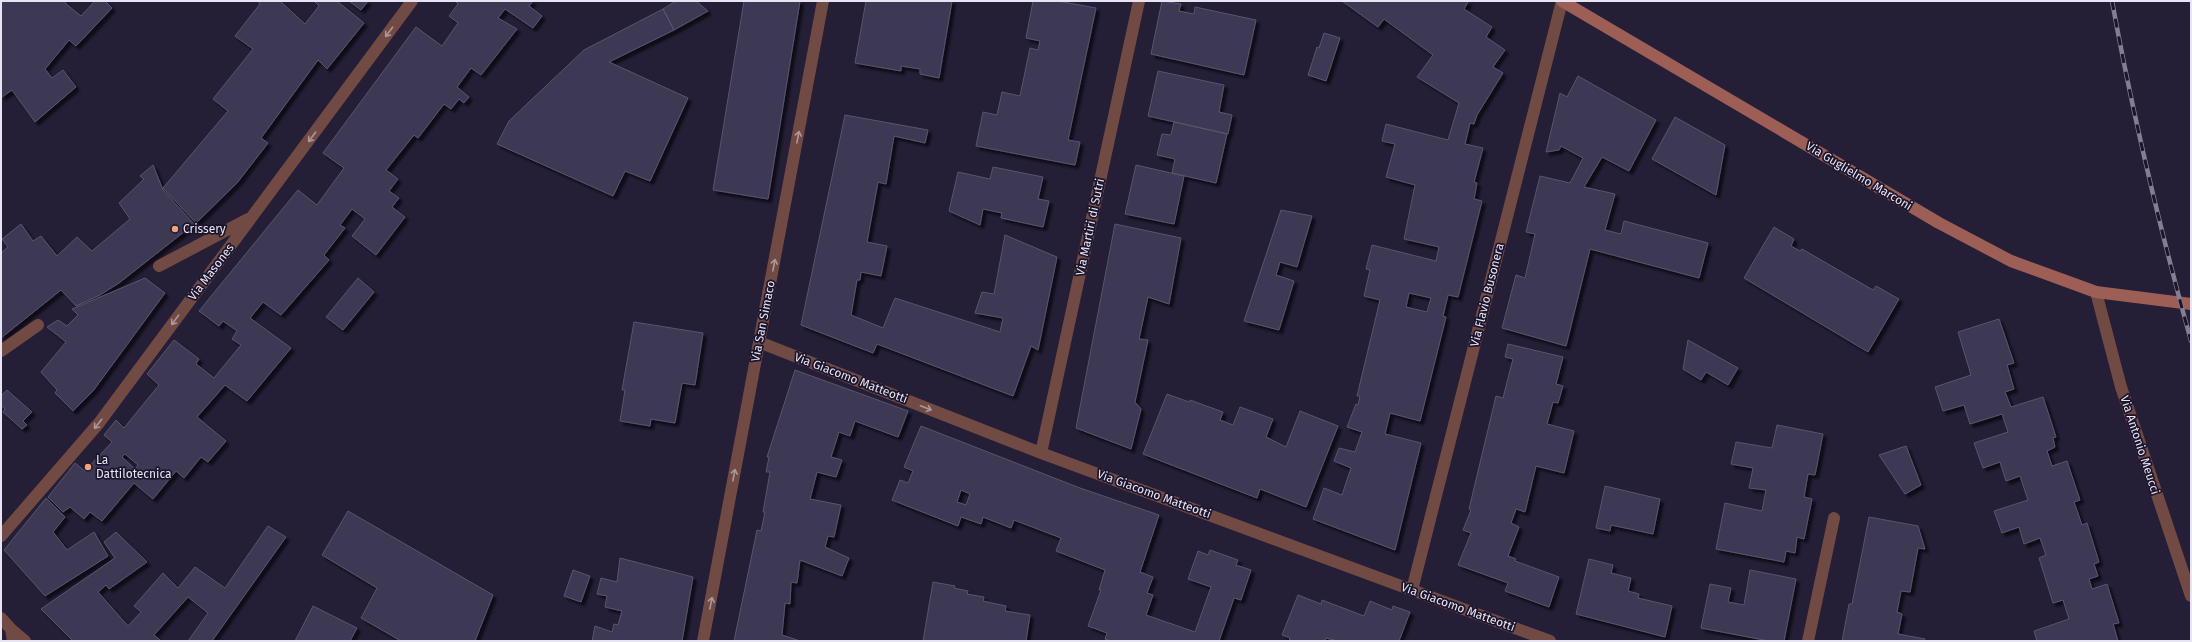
<svg xmlns="http://www.w3.org/2000/svg" width="2192" height="642" font-family="'Fira Sans',sans-serif">
	<style>
		.building { fill: #3d3852; stroke: #59546f; fill-rule: evenodd; filter: url(#shadow) }
		.lines { fill: none; stroke-linecap: round; stroke-linejoin: round }
		.minor { stroke: #724a44; stroke-width: 12 }
		.tertiary { stroke: #724a44; stroke-width: 12 }
		.secondary { stroke: #9d5e56; stroke-width: 12 }
		.rail-casing { stroke: #837e92; stroke-width: 4.5 }
		.rail { stroke: #1b152c; stroke-width: 3; stroke-dasharray: 9; stroke-linecap: butt }
		.oneway { stroke: #ac979c }
		.poi-dot { fill: #f0a278; stroke: #1b152c; stroke-width: 1.5 }
		.labels { text-anchor: middle; dominant-baseline: central; stroke-width: 3.5; stroke-linejoin: round; paint-order: stroke }
		.street-label { font-size: 12px; fill: #e7e4f4; stroke: #1b152c }
		.poi-label { font-size: 12px; fill: #e7e4f4; stroke: #1b152c; text-anchor: start }
	</style>
	<defs>
		<filter id="shadow"><feDropShadow dx="3.5" dy="3.5" stdDeviation="1" flood-color="#0009"/></filter>
	</defs>
	<rect width="100%" height="100%" fill="#241e36"/>
	<!-- building -->
	<path class="building" d="M1,1H66L65,3L81,16L95,1H105L112,8L76,46L69,40L45,69L52,78L63,70L76,87L35,122L12,90L2,97L1,95Z
		M258,1H280L305,24L319,6L314,1H337L364,23L327,69L318,60L261,138L268,143L237,183L196,223L163,188L228,111L213,99L253,49L235,36L260,4Z
		M349,1H368L361,10Z
		M455,1H533L529,6L542,16L533,28L505,9L498,18L517,29L481,75L471,68L457,87L469,97L464,103L459,99L451,109L444,104L418,138L414,135L386,170L398,179L389,191L399,198L392,207L405,217L376,255L352,236L365,219L352,209L340,225L345,228L324,255L329,260L281,315L263,302L250,318L291,348L247,401L225,385L197,417L226,441L208,462L201,457L184,478L176,471L153,499L134,483L102,521L90,512L84,519L70,507L63,512L48,497L75,463L85,471L112,442L104,435L116,420L124,428L159,385L147,374L174,340L199,359L196,364L214,378L241,345L232,339L237,331L223,321L219,326L199,311L298,190L317,205L344,168L323,153L416,27L442,46L458,23L449,16L458,4ZM125,454L138,465L135,469L122,457Z
		M676,1H696L708,11L674,30L663,9Z
		M744,1H800L768,199L713,190Z
		M866,1H952L939,78L920,74V69L901,66V71L855,63Z
		M1033,1H1058L1096,8L1068,140L1080,142L1075,165L976,146L983,112L997,115L1002,92L1020,96L1030,48L1038,50L1040,41L1026,38Z
		M1162,1L1181,4L1179,11L1194,14L1195,7L1256,20L1244,75L1151,54Z
		M1342,1H1466L1468,2L1464,9L1492,27L1486,37L1505,50L1493,67L1503,73L1477,115L1474,124L1470,123L1465,144L1483,148L1474,182L1477,183L1474,199L1482,201L1458,297L1448,295L1443,316L1446,317L1420,421L1390,413L1385,434L1421,443L1395,550L1313,519L1324,488L1342,495L1351,468L1334,461L1339,448L1355,452L1362,432L1347,427L1356,404L1358,405L1360,396H1357L1380,300L1364,296L1370,270L1366,269L1372,245L1436,261L1439,247L1404,239L1415,185L1386,177L1395,144L1382,141L1386,124L1448,140L1459,103L1417,77L1433,55L1384,19L1378,27ZM1409,293L1431,298L1427,312L1406,307Z
		M663,9L674,30L609,62L688,98L650,181L625,171L613,196L497,144L509,121L584,50Z
		M1324,33L1340,38L1326,81L1308,75L1317,47L1319,48Z
		M1158,71L1224,85L1219,112L1232,115L1228,134L1148,116Z
		M1578,76L1656,120L1629,171L1602,157L1584,187L1615,194L1605,230L1621,234L1624,221L1708,243L1699,278L1590,249L1566,346L1502,328L1516,275L1525,278L1535,234L1526,232L1540,176L1570,183L1583,158L1561,146L1559,150L1546,152L1560,93L1567,97Z
		M845,115L928,130L925,143L894,136L886,184L878,182L867,242L887,246L881,276L861,272L860,280H857L851,315L883,328L895,298L1000,332L1003,318L975,313L982,292L994,294L1005,235L1057,257L1038,350L1031,346L1013,396L877,344L873,353L801,325Z
		M1675,117L1725,145L1716,195L1652,159Z
		M1174,122L1227,134L1216,183L1172,173L1175,159L1157,155L1162,134L1171,135Z
		M153,165L163,190L194,224L119,283L100,295L76,306L61,290L1,338V253L8,247L2,239L21,224L33,241L41,236L57,256L77,237L92,251L130,219L119,203L144,179L140,176Z
		M1136,165L1184,176L1174,224L1125,214Z
		M993,167L1043,177L1038,199L1049,201L1043,227L1001,218L1002,213L983,209L980,225L949,211L958,172L990,179Z
		M1281,210L1312,216L1297,267L1280,262L1276,275L1294,281L1279,330L1244,321Z
		M1115,224L1181,238L1169,304L1148,297L1139,339L1148,340L1135,402L1141,409L1131,449L1076,428Z
		M1774,227L1794,239L1791,246L1800,251L1802,249L1873,290L1876,286L1899,299L1868,352L1744,278Z
		M145,278L165,293L93,391L73,411L55,393L57,390L41,372L66,342L47,327L58,320L67,326L78,315L72,309Z
		M358,278L374,292L343,330L326,317Z
		M1999,319L2014,363L2007,365L2014,389L2005,392L2011,407L2043,397L2056,437L2053,438L2055,447L2047,451L2052,466L2067,461L2080,500L2074,502L2082,525L2087,523L2099,562L2094,564L2098,576L2089,579L2092,589L2107,584L2119,623L2113,624L2118,641H2037L2034,631L2069,619L2063,600L2053,603L2039,558L2046,555L2040,538L2024,544L2019,527L2002,533L1994,511L2028,500L2020,476L2006,481L2000,462L1983,468L1974,443L2008,432L2002,414L1970,424L1964,405L1943,411L1935,387L1971,375L1958,332Z
		M634,322L703,333L695,385L682,383L675,423L651,419L650,426L620,421L625,390H622Z
		M1688,340L1738,368L1728,385L1706,372L1701,380L1683,369Z
		M1508,344L1563,357L1556,384L1563,386L1558,403L1553,402L1547,424L1574,431L1564,473L1536,466L1525,512L1516,509L1511,523L1519,527L1508,556L1516,559L1515,561L1559,577L1549,607L1505,591L1508,583L1458,565L1471,533L1463,530L1471,510L1469,509L1496,396L1503,398L1513,359L1505,357Z
		M795,370L908,411L898,437L855,421L850,436L839,432L831,457L842,460L836,477L817,472L810,499L841,505L834,537L828,536L825,547L849,558L842,576L800,560L797,583L791,582L790,604L785,603L782,635L800,641H734L757,530L761,531L765,512H763L770,472H766L769,457H767Z
		M7,390L32,412L23,421L27,425L22,429L3,412L5,409L1,405V396Z
		M1167,394L1189,402L1190,400L1223,412L1220,420L1233,425L1240,407L1273,419L1266,437L1286,447L1300,411L1338,426L1306,507L1260,489L1257,498L1143,454Z
		M1777,425L1823,434L1815,475L1808,474L1804,497L1812,499L1804,539L1797,537L1795,553L1786,551L1784,562L1716,549L1725,503L1762,511L1766,490L1749,488L1753,468L1731,464L1736,442L1772,448Z
		M921,426L1080,488L1159,515L1140,572L1153,577L1147,593L1153,595L1146,615L1195,632L1211,587L1188,579L1198,551L1208,555L1210,550L1238,560L1236,565L1251,570L1241,600L1234,598L1219,641H1111L1105,639L1107,633L1088,626L1101,590H1099L1105,570L1056,551L1061,538L1014,520L1011,528L983,517L981,524L961,517L958,526L892,500L900,480L908,483L913,471L904,467ZM961,490L970,494L966,505L957,502Z
		M1906,446L1921,485L1905,494L1879,455Z
		M1605,486L1660,499L1653,534L1611,525L1610,531L1596,528Z
		M46,498L65,517L53,532L67,550L94,532L108,556L45,596L4,550Z
		M348,511L493,595L475,641H401L361,618L377,588L322,555Z
		M1869,517L1918,526L1925,549L1918,548L1910,592L1901,591L1897,612L1902,614L1898,634L1925,639L1924,641H1842L1849,604H1852Z
		M268,526L286,537L212,641H188L208,613L188,597L154,635L161,641H73L41,609L115,558L104,542L116,532L147,562L109,589L106,585L98,592L128,626L141,612L134,606L163,573L178,588L195,567L225,588Z
		M620,558L693,577L682,641H592L595,626L612,632L614,624L618,625L622,611L605,607L607,596L597,594L601,578L617,582Z
		M1589,559L1613,565L1611,573L1631,578L1628,591L1639,594L1638,598L1672,606L1665,637L1576,614Z
		M573,570L590,576L581,602L564,596Z
		M1750,570L1796,579L1784,641H1769L1701,628L1710,584L1731,588L1728,602L1744,605Z
		M933,582L955,586L954,588L968,591L967,594L984,597L983,601L1006,606L1005,611L1030,615L1026,641H923Z
		M1298,595L1321,604L1322,600L1364,616L1370,601L1392,610L1393,606L1410,612L1399,641H1337L1326,638L1325,641H1289L1290,638L1282,635Z
		M313,606L357,628L350,641H295Z"/>
	<g class="lines">
		<!-- minor -->
		<path class="minor" d="M159,266L248,219
			M759,342L1041,453L1550,641
			M1,351L38,325
			M1041,453L1139,1
			M1,536L99,423L412,1
			M1412,590L1562,1
			M1808,641L1834,518"/>
		<!-- tertiary -->
		<path class="tertiary" d="M2096,292L2121,387L2191,596
			M1,618L11,629L13,641
			M11,629L25,641
			M703,641L823,1"/>
		<!-- secondary -->
		<path class="secondary" d="M1562,1L1939,223L2011,261L2096,292L2191,304"/>
		<!-- rail casing -->
		<g class="rail-casing">
			<path id="rail" d="M2112,1C2133,116 2160,229 2191,341"/>
		</g>
		<!-- rail -->
		<use href="#rail" class="rail"/>
	</g>
	<!-- one-way arrows -->
	<defs><path id="oneway-shaft" d="M-6 0H5M1.5-3L5.5 0L1.5 3" fill="none" stroke-width="1.6" stroke-linecap="round" stroke-linejoin="round"/></defs>
	<g class="oneway">
		<use href="#oneway-shaft" transform="translate(389 32) rotate(127)"/>
		<use href="#oneway-shaft" transform="translate(312 137) rotate(127)"/>
		<use href="#oneway-shaft" transform="translate(798 137) rotate(-79)"/>
		<use href="#oneway-shaft" transform="translate(774 265) rotate(-79)"/>
		<use href="#oneway-shaft" transform="translate(175 320) rotate(127)"/>
		<use href="#oneway-shaft" transform="translate(926 408) rotate(21)"/>
		<use href="#oneway-shaft" transform="translate(98 424) rotate(129)"/>
		<use href="#oneway-shaft" transform="translate(734 475) rotate(-79)"/>
		<use href="#oneway-shaft" transform="translate(711 603) rotate(-79)"/>
	</g>
	<!-- markers -->
	<g class="poi-dot">
		<circle cx="175" cy="229" r="4"/>
		<circle cx="88" cy="467" r="4"/>
	</g>
	<g class="labels">
		<!-- street labels -->
		<g class="street-label">
			<text transform="translate(1859 176) rotate(31)">Via Guglielmo Marconi</text>
			<text transform="translate(1090 227) rotate(-78)">Via Martiri di Sutri</text>
			<text transform="translate(211 272) rotate(-53)">Via Masones</text>
			<text transform="translate(1487 295) rotate(-76)">Via Flavio Busonera</text>
			<text transform="translate(763 321) rotate(-79)">Via San Simaco</text>
			<text transform="translate(851 378) rotate(21)">Via Giacomo Matteotti</text>
			<text transform="translate(2140 445) rotate(72)">Via Antonio Meucci</text>
			<text transform="translate(1154 494) rotate(20)">Via Giacomo Matteotti</text>
			<text transform="translate(1458 607) rotate(20)">Via Giacomo Matteotti</text>
		</g>
		<!-- poi labels -->
		<g class="poi-label">
			<text x="183" y="229">Crissery</text>
			<text x="96" y="460">La<tspan x="96" dy="14">Dattilotecnica</tspan></text>
		</g>
	</g>
	<!-- border -->
	<rect width="2192" height="642" fill="none" stroke="#e7e4f4" stroke-width="4"/>
</svg>
